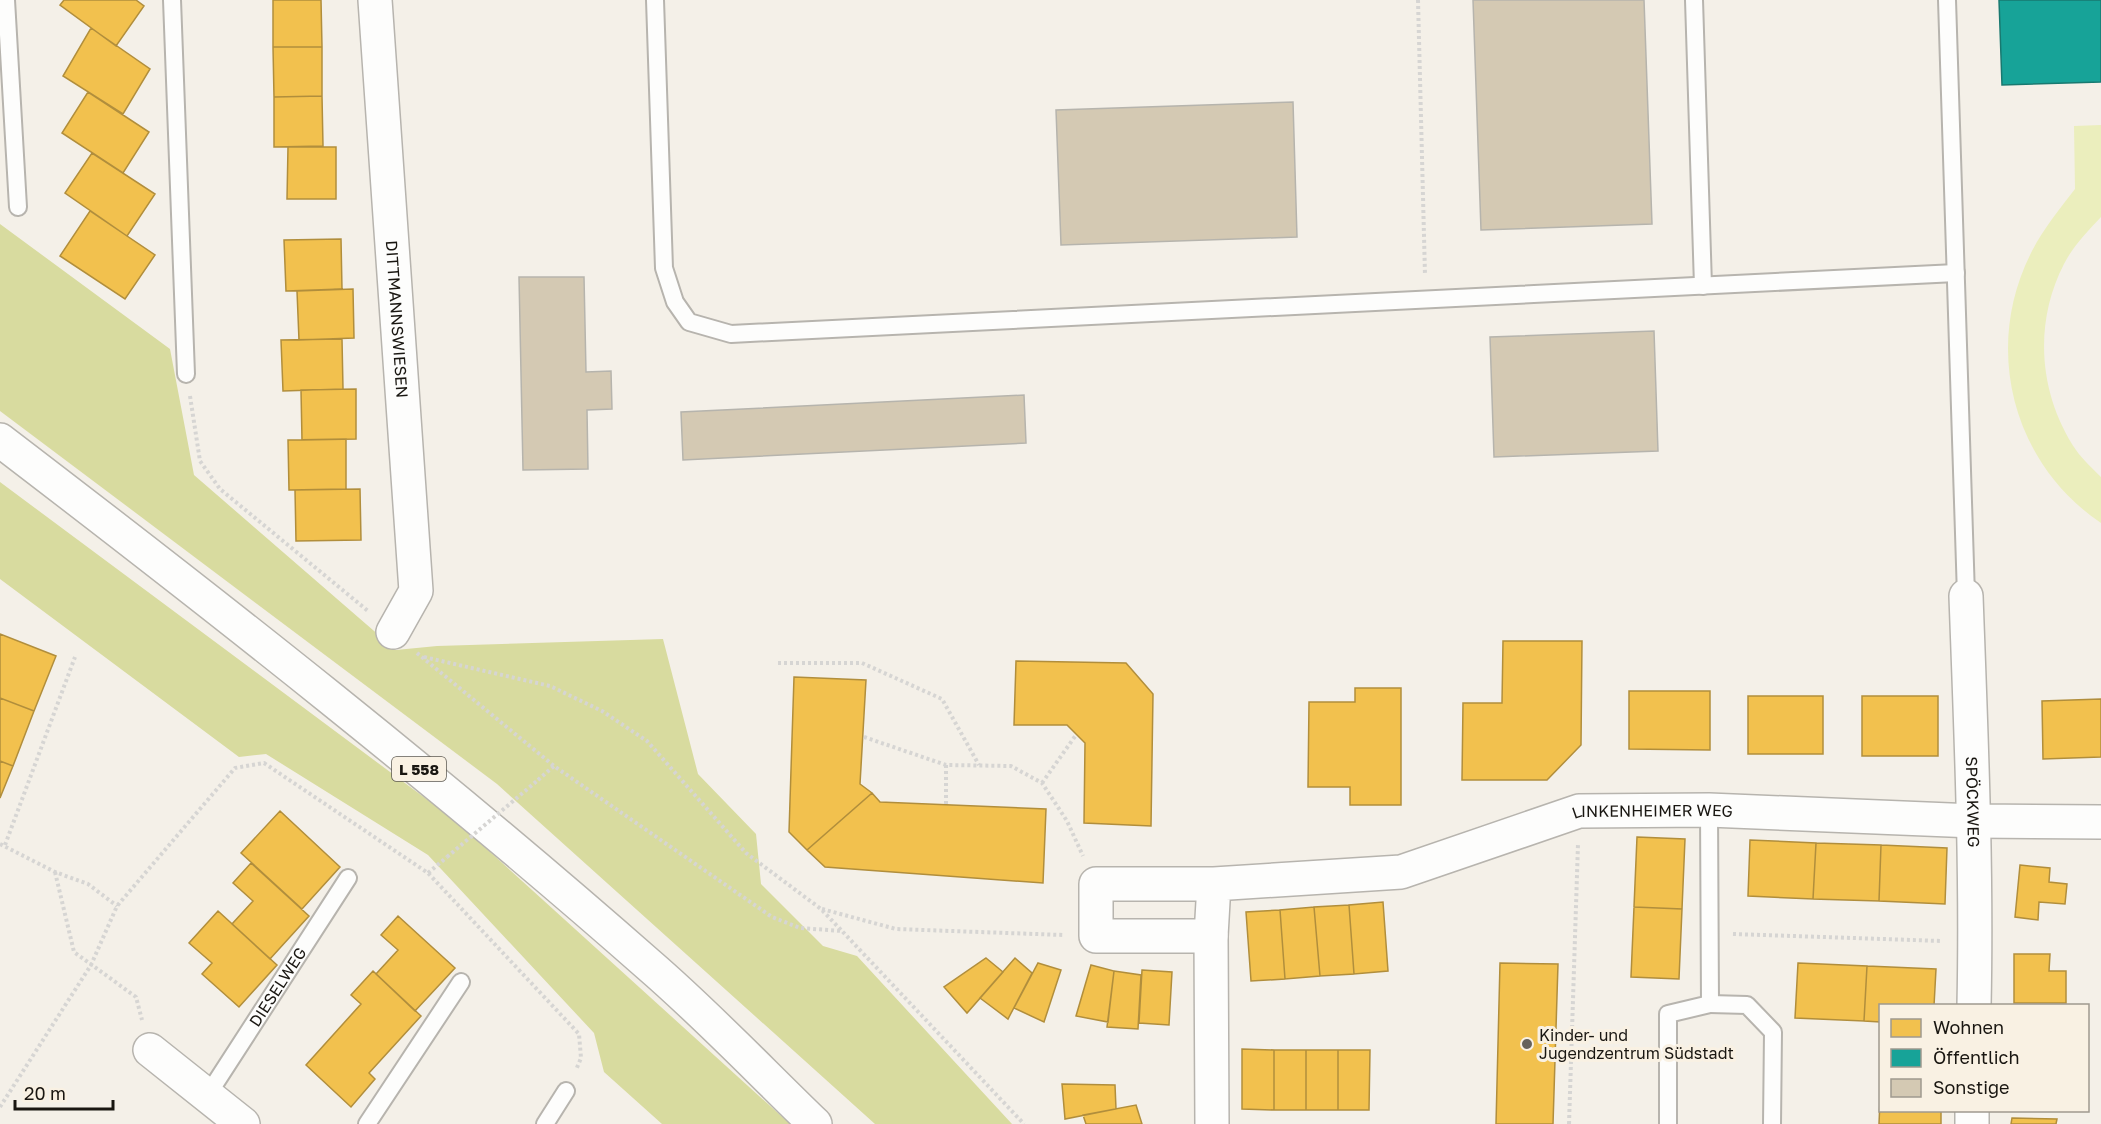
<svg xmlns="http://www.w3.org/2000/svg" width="2101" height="1124" font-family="'Golos Text',sans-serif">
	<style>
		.green { fill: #ebeebd }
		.forest { fill: #d8db9f }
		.homes { fill: #f2c14e; stroke: #b18e3c; stroke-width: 1.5 }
		.public { fill: #17a398; stroke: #187970; stroke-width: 1.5 }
		.building { fill: #d4c9b3; stroke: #b6b4ad; stroke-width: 1.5 }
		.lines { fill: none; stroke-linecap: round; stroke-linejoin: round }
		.lane-casing { stroke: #b7b4ae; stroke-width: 20 }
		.street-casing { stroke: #b7b4ae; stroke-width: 36 }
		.primary-casing { stroke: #b7b4ae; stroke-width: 36 }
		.path { stroke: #d6d5d3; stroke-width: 4; stroke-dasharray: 3 3; stroke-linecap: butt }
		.lane { stroke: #fdfdfc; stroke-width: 16 }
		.street { stroke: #fdfdfc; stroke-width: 33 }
		.primary { stroke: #fdfdfc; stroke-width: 33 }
		.path-bridge { stroke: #d6d5d3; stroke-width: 4; stroke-dasharray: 3 3; stroke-linecap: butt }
		.poi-dot { fill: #66625c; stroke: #f9f1e3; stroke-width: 2 }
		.labels { text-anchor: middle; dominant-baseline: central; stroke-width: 6; stroke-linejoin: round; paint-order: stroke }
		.shield { fill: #f9f1e3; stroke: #5c5850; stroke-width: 1.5 }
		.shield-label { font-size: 15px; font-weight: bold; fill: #191611 }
		.street-label { font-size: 16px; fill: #191611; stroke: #f9f1e3 }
		.poi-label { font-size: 16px; fill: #191611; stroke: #f9f1e3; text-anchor: start }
	</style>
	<rect width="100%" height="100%" fill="#f4f0e8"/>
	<!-- green -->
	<path class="green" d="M2101,125V217C2088,231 2073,246 2064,264C2033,324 2039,395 2076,450C2083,460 2093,469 2101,477V523C2012,463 1983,348 2031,253C2043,229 2059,210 2075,189L2074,126Z"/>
	<!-- forest -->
	<path class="forest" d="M0,224L170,349L194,475L396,650L437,646L663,639L698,774L756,834L761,884L823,946L857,956L1012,1124H875L497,784L0,411Z
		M0,482L456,821L790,1124H662L604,1072L594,1033L428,855L266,754L239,757L0,579Z"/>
	<!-- homes -->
	<path class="homes" d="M64,0H136L144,6L116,46L60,5Z
		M273,0H321L322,47H273Z
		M91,28L150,69L123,114L63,76Z
		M273,47H322V96L274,97Z
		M88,92L149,132L123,173L62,133Z
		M322,96L323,146L274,147V97Z
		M288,147H336V199H287Z
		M92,153L155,194L127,236L65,193Z
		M90,211L155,255L125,299L60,256Z
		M341,239L342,289L286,291L284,240Z
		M353,289L354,338L299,340L297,291Z
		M342,339L343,389L283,391L281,340Z
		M356,389V439L302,440L301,390Z
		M346,439V489L289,490L288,440Z
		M360,489L361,540L296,541L295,490Z
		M0,634L56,656L34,711L0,698Z
		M1503,641H1582L1581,745L1547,780H1462L1463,703H1502Z
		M1016,661L1126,663L1153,694L1151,826L1084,823L1085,743L1067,725H1014Z
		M794,677L866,680L860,784L872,793L807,850L789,832Z
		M1355,688H1401V805H1350V787H1308L1309,702H1355Z
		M1629,691H1710V750L1629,749Z
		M1748,696H1823V754H1748Z
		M1862,696H1938V756H1862Z
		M0,698L34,711L13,766L0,761Z
		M2101,699V757L2043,759L2042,701Z
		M0,761L13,766L0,798Z
		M872,793L880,802L1046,809L1043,883L825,867L807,850Z
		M280,811L340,867L302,909L241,853Z
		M1637,837L1685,839L1682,909L1634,907Z
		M1750,840L1816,843L1813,899L1748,896Z
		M1816,843L1881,845L1879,901L1813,899Z
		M1881,845L1947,848L1945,904L1879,901Z
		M251,863L309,916L270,959L232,924L253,901L233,883Z
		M2020,865L2050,868L2049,882L2067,884L2065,904L2039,902L2038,920L2015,917Z
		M1383,902L1388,971L1354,974L1349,905Z
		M1349,905L1354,974L1320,976L1314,907Z
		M1314,907L1320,976L1285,979L1280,910Z
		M1634,907L1682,909L1679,979L1631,977Z
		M1280,910L1285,979L1251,981L1246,912Z
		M218,911L277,965L239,1007L202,974L212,963L189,943Z
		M398,916L455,968L415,1011L376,974L398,950L381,935Z
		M2014,954H2050L2049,971H2066V1003H2014Z
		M986,958L1003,972L967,1013L944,987Z
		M1015,958L1032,973L1008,1019L980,998Z
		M1038,963L1061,970L1044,1022L1014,1008Z
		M1500,963L1558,964L1553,1124H1496Z
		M1798,963L1867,966L1864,1021L1795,1018Z
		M1091,965L1114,971L1108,1022L1076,1016Z
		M1867,966L1936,969L1934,1006H1880V1022L1864,1021Z
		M1142,970L1172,972L1169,1025L1139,1023Z
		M373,971L421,1016L369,1073L375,1079L351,1107L306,1065L361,1004L351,995Z
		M1114,971L1141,975L1138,1029L1107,1027Z
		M1242,1049L1274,1050V1110L1242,1109Z
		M1274,1050H1306V1110H1274Z
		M1306,1050H1338V1110H1306Z
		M1338,1050H1370L1369,1110H1338Z
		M1062,1084L1115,1085L1116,1109L1065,1119Z
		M1880,1100V1110H1941V1124H1879Z
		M1136,1105L1142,1124H1086L1083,1115Z
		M2012,1118L2057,1119L2056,1124H2011Z"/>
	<!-- public -->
	<path class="public" d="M1999,0H2101V82L2002,85Z"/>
	<!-- building -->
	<path class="building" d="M1473,0H1644L1652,224L1481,230Z
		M1293,102L1297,237L1061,245L1056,110Z
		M519,277H584L586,372L611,371L612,409L587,410L588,469L523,470Z
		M1654,331L1658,451L1494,457L1490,337Z
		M1024,395L1026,443L683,460L681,412Z"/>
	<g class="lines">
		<!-- lane casing -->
		<g class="lane-casing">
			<g id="lane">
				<path d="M6,0L18,207"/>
				<path d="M172,0L186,374"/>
				<path d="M655,0L664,268L675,302L689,322L731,334L1956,273"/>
				<path d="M1694,0L1703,286"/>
				<path d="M1947,0L1966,596"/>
				<path d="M1710,1004L1747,1005L1773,1032L1772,1124"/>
				<path id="s1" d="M207,1096L348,878"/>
				<path d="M367,1124L461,982"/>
				<path d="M545,1124L566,1091"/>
				<path d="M1668,1124V1014L1710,1004L1709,810"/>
			</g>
		</g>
		<!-- street casing -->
		<g class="street-casing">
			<g id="street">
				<path id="s2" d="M375,0L416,591L393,632"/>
				<path id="s3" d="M1966,596C1971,733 1977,869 1974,1006"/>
				<path id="s4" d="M1214,884L1211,936H1096V884H1214L1401,872L1579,811L1709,810L1974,821L2101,822"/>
				<path d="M1211,936L1212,1124"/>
				<path d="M150,1050L243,1124"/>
				<path d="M1972,1124V1110"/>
			</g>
		</g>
		<!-- primary casing -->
		<g class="primary-casing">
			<path id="primary" d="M0,440C221,609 440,781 649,965C707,1015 760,1071 815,1124"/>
		</g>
		<!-- path -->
		<path class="path" d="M1418,0L1425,275
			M190,396L200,461L220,489L368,611
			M417,653L554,766L772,917L800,928L842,931L1024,1124
			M424,657L550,686L602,711L647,741L746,853L821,909L842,931
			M778,663H862L942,699L979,765
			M864,737L946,765L1011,766L1042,783L1067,821L1083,856
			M538,780L554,766
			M1042,783L1076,735
			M946,804V765
			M0,844L55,872L88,884L117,906
			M5,845L75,657
			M55,872L74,952L136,997L142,1020
			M428,873L447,857
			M822,909L896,929L1063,935
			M1733,934L1942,941
			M0,1107L91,965L117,906L235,768L264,763L428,873L579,1034L581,1058L576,1070
			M1569,1124L1578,844"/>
		<!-- lane -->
		<use href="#lane" class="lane"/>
		<!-- street -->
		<use href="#street" class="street"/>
		<!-- primary -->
		<use href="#primary" class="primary"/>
		<!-- path-bridge -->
		<path class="path-bridge" d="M447,857L538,780"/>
	</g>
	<!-- markers -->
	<circle class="poi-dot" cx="1527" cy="1044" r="6"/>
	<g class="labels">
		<!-- shield labels -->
		<rect class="shield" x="392" y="757" width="54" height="24" rx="4.5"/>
		<g class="shield-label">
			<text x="419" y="769">L 558</text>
		</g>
		<!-- street labels -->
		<g class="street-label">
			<text stroke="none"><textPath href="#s2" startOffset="320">DITTMANNSWIESEN</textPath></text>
			<text stroke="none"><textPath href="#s3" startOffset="206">SPÖCKWEG</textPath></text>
			<text stroke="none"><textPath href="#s4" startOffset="786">LINKENHEIMER WEG</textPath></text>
			<text stroke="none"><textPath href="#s1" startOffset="130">DIESELWEG</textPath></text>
		</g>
		<!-- poi labels -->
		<g class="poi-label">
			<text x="1539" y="1035">Kinder- und<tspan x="1539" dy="18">Jugendzentrum Südstadt</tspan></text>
		</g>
	</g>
	<!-- legend -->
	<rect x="1879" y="1004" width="210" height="108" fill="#f9f1e3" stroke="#9f998f" stroke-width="1.5"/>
	<rect x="1891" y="1019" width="30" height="18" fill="#f2c14e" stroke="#9f998f" stroke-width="1.5"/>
	<text x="1933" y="1034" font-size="18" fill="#191611">Wohnen</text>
	<rect x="1891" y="1049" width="30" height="18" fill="#17a398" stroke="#9f998f" stroke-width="1.5"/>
	<text x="1933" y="1064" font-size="18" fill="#191611">Öffentlich</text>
	<rect x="1891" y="1079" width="30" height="18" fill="#d4c9b3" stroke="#9f998f" stroke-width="1.5"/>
	<text x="1933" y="1094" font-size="18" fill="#191611">Sonstige</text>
	<!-- scale -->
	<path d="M15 1100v9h98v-9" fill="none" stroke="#191611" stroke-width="3"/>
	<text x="24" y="1100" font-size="18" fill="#191611" stroke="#f9f1e3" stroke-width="4.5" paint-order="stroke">20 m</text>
</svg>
